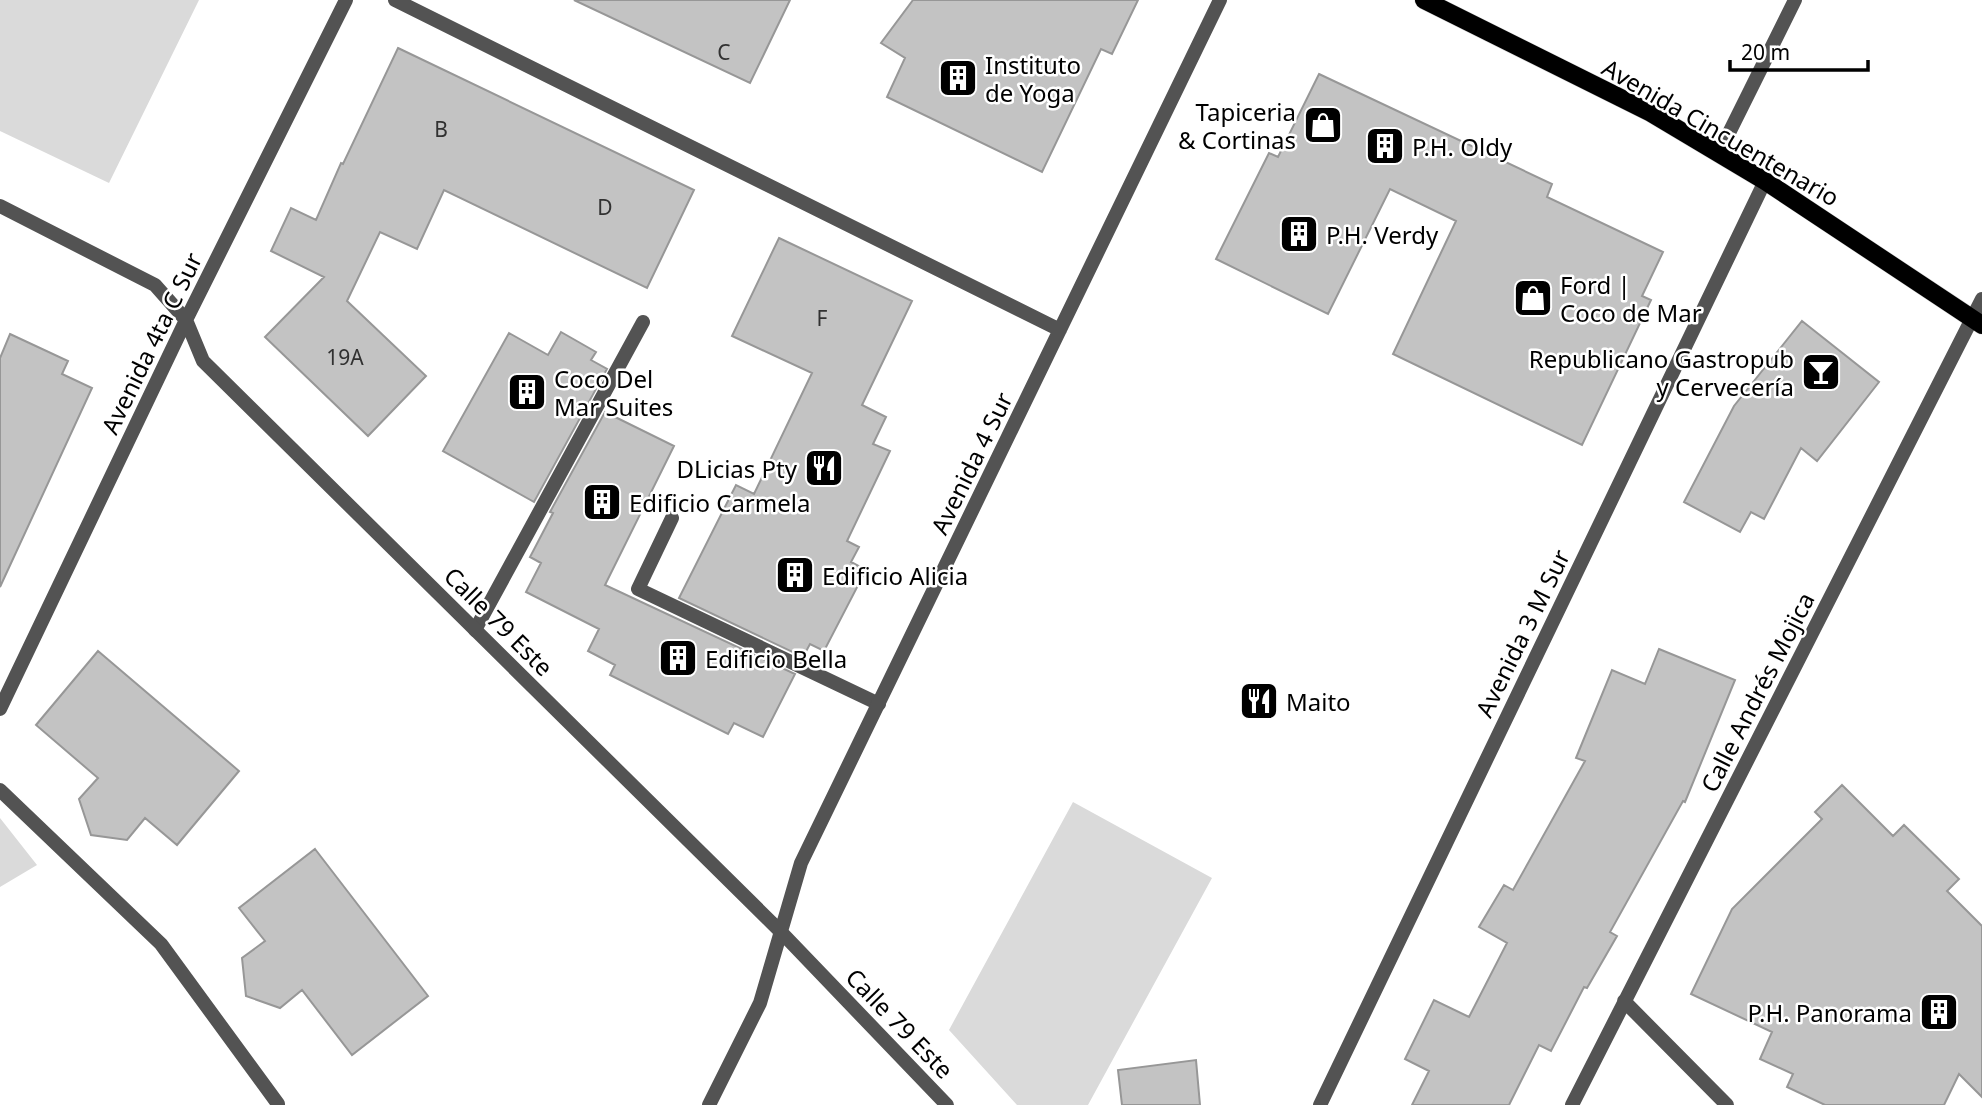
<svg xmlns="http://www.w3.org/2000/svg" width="1982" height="1105" font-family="'Noto Sans',sans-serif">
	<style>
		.green { fill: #dadada }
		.building { fill: #c3c3c3; stroke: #979797; stroke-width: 2 }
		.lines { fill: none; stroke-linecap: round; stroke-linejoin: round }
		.primary-casing { stroke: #dbdbdb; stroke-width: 19 }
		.service { stroke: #535353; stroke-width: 14 }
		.minor { stroke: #535353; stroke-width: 14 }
		.primary { stroke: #000; stroke-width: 18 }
		.labels { text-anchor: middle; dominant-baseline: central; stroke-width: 5; stroke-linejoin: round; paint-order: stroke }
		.number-label { font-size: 21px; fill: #313131 }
		.poi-label { font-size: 24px; fill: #000; stroke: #fff; text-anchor: start }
		.street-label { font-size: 24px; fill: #000; stroke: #fff }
	</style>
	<rect width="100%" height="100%" fill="#fff"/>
	<!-- green -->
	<path class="green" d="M0,0H199L109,183L0,131Z
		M1073,802L1212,878L1088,1105H1017L949,1030Z
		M0,818L37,865L0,887Z"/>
	<!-- building -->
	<path class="building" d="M574,0H790L750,83Z
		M913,0H1138L1112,54L1101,49L1042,172L887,97L905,58L881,43Z
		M398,48L694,190L647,288L444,190L417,249L380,232L347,301L426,376L368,436L265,337L324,277L271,251L291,208L316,220L341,163L343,164Z
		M1319,74L1552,184L1547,197L1663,252L1642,296L1651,300L1582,445L1393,354L1456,221L1390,189L1328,314L1216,259L1269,153L1278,157Z
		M779,238L912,301L862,405L886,417L873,444L890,451L847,541L859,547L851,562L866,570L824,651L810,644L803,657L679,598L736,485L754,494L812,373L732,336Z
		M1802,321L1879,382L1817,461L1801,448L1764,519L1751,512L1740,532L1684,502L1734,406Z
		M561,332L596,352L591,360L607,369L534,502L443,451L509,333L548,355Z
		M10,334L68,361L62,374L92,388L0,587V358Z
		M605,412L674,446L605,585L795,674L763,737L734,723L728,734L610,675L615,665L588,651L599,629L526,592L541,563L530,557L553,513L550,512Z
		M1659,649L1735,680L1685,802L1683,801L1610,932L1617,936L1587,988L1584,987L1551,1051L1539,1045L1509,1105H1412L1429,1071L1405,1059L1434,1000L1469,1017L1507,943L1479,927L1504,885L1513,890L1585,761L1576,758L1612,670L1645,684Z
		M98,651L239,771L177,845L145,818L127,840L91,835L79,799L98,778L36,725Z
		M1842,785L1893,836L1904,825L1959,879L1947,891L1982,926V1097L1959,1074L1944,1105H1825L1787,1087L1793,1074L1760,1059L1772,1032L1691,994L1732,909L1822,819L1815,812Z
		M315,849L428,996L352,1055L302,990L280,1008L246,996L242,958L265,941L239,908Z
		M1196,1060L1200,1105H1122L1118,1070Z"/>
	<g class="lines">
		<!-- primary casing -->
		<g class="primary-casing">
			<path id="primary" d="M1424,0L1651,113L1765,181L1982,325"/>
		</g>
		<!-- service -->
		<path class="service" d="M1719,153L1795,0
			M672,518L638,589L879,704
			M475,630L643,322"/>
		<!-- minor -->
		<path class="minor" d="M395,0L1060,330
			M0,206L155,285L186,320L203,361L781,932L947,1105
			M0,709L186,320L346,0
			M0,790L161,944L278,1104
			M1624,1001L1727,1105
			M709,1105L760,1003L801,863L1220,0
			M1320,1105L1765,181
			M1572,1105L1982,299"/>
		<!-- primary -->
		<use href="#primary" class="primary"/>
	</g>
	<!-- icons -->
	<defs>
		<g id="building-square" transform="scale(2.0125)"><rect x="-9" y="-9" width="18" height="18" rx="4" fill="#000" stroke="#fff"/><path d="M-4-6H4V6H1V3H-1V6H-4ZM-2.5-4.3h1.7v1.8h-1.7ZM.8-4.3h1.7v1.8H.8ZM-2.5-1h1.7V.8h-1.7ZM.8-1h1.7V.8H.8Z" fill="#fff"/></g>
		<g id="shop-square" transform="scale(2.0125)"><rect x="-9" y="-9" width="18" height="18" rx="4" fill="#000" stroke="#fff"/><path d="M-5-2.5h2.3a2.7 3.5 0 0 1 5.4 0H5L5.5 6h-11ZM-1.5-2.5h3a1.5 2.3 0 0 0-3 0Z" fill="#fff"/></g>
		<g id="bar-square" transform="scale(2.0125)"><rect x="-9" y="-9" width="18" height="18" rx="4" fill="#000" stroke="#fff"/><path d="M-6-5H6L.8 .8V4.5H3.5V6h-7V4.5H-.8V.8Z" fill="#fff"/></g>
		<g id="restaurant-square" transform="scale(2.0125)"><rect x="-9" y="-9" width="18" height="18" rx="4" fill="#000" stroke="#fff"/><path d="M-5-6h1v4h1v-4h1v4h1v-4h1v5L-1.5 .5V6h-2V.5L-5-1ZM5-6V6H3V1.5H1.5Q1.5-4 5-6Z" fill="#fff"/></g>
	</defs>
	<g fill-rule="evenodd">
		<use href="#building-square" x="958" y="78"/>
		<use href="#shop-square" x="1323" y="125"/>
		<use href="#building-square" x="1385" y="146"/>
		<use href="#building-square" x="1299" y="234"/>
		<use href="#shop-square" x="1533" y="298"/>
		<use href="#bar-square" x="1821" y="372"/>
		<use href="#building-square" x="527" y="392"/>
		<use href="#restaurant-square" x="824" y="468"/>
		<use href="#building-square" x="602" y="502"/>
		<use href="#building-square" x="795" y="575"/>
		<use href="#building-square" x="678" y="658"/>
		<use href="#restaurant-square" x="1259" y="701"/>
		<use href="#building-square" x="1939" y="1012"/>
	</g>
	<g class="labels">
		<!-- number labels -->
		<g class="number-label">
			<text x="724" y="52">C</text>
			<text x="441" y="129">B</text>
			<text x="605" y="207">D</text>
			<text x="822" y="318">F</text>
			<text x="345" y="357">19A</text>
		</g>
		<!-- poi labels -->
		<g class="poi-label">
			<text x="985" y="64">Instituto<tspan x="985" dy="28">de Yoga</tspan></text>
			<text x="1296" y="111" text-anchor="end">Tapiceria<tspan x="1296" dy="28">&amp; Cortinas</tspan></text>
			<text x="1412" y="146">P.H. Oldy</text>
			<text x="1326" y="234">P.H. Verdy</text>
			<text x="1560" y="284">Ford |<tspan x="1560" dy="28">Coco de Mar</tspan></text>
			<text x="1794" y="358" text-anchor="end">Republicano Gastropub<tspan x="1794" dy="28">y Cervecería</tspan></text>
			<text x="554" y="378">Coco Del<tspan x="554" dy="28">Mar Suites</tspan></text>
			<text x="797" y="468" text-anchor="end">DLicias Pty</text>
			<text x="629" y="502">Edificio Carmela</text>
			<text x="822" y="575">Edificio Alicia</text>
			<text x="705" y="658">Edificio Bella</text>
			<text x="1286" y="701">Maito</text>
			<text x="1912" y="1012" text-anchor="end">P.H. Panorama</text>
		</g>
		<!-- street labels -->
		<g class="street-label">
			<text transform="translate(1721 132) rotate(30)">Avenida Cincuentenario</text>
			<text transform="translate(151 343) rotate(-64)">Avenida 4ta C Sur</text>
			<text transform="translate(971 463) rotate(-64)">Avenida 4 Sur</text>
			<text transform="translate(499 621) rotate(45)">Calle 79 Este</text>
			<text transform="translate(1522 633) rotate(-64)">Avenida 3 M Sur</text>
			<text transform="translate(1757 692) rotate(-63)">Calle Andrés Mojica</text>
			<text transform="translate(900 1023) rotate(46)">Calle 79 Este</text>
		</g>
	</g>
	<!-- scale -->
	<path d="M1730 60v10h138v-10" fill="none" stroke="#000000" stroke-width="3.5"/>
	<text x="1741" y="60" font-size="21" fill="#000000" stroke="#ffffff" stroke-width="5" paint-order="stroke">20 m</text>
</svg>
